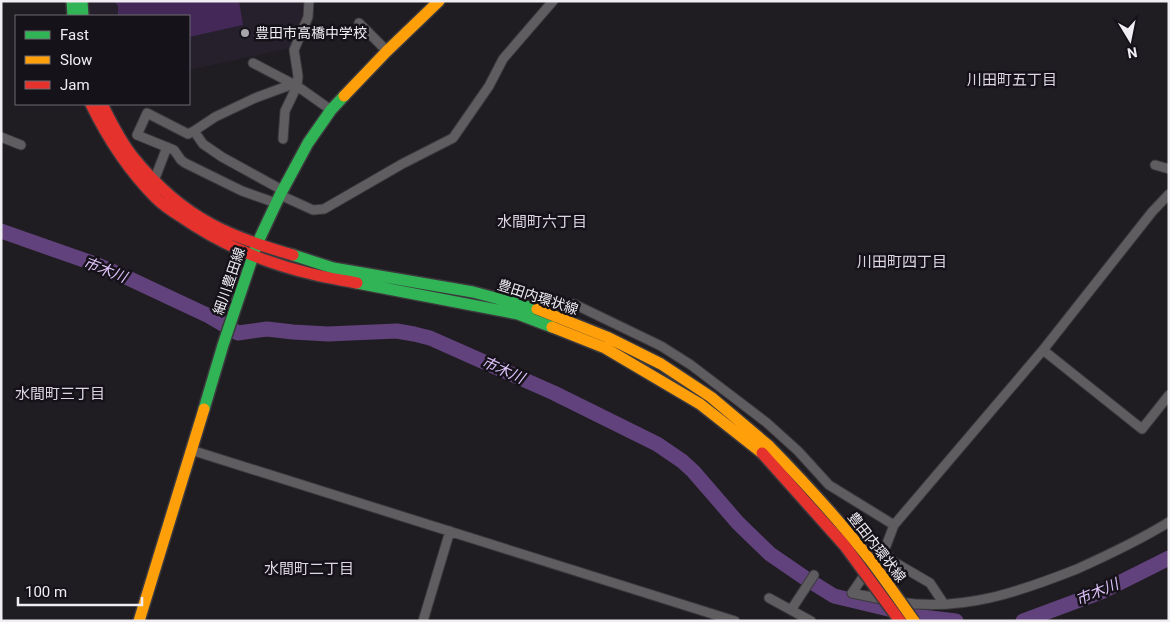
<svg xmlns="http://www.w3.org/2000/svg" width="1170" height="622" font-family="Roboto,'Noto Sans JP',sans-serif">
	<style>
		.built { fill: #261f2c }
		.green { fill: #432858 }
		.lines { fill: none; stroke-linecap: round; stroke-linejoin: round }
		.river { stroke: #62427c; stroke-width: 15 }
		.street-casing { stroke: #3b393d; stroke-width: 11 }
		.fast-casing { stroke: #3b393d; stroke-width: 14 }
		.slow-casing { stroke: #3b393d; stroke-width: 14 }
		.jam-casing { stroke: #3b393d; stroke-width: 14 }
		.street { stroke: #5f5d60; stroke-width: 9 }
		.fast { stroke: #30b455; stroke-width: 11 }
		.slow { stroke: #ff9f0a; stroke-width: 11 }
		.jam { stroke: #e5322d; stroke-width: 11 }
		.slow-bridge-casing { stroke: #3b393d; stroke-width: 14; stroke-linecap: butt }
		.jam-bridge-casing { stroke: #3b393d; stroke-width: 14; stroke-linecap: butt }
		.slow-bridge { stroke: #ff9f0a; stroke-width: 11 }
		.jam-bridge { stroke: #e5322d; stroke-width: 11 }
		.poi-dot { fill: #a7a4aa; stroke: #16121a; stroke-width: 2 }
		.labels { text-anchor: middle; dominant-baseline: central; stroke-width: 5; stroke-linejoin: round; paint-order: stroke }
		.poi-label { font-size: 14px; fill: #f0edf3; stroke: #16121a; text-anchor: start }
		.street-label { font-size: 14px; fill: #f0edf3; stroke: #16121a }
		.neighbourhood-label { font-size: 15px; fill: #ddd6e3; stroke: #16121a }
		.water-label { font-size: 15px; font-style: italic; fill: #dfc3fa; stroke: #16121a }
	</style>
	<rect width="100%" height="100%" fill="#1f1d22"/>
	<!-- built -->
	<path class="built" d="M89,1H306V23L295,47L189,70V16H90Z"/>
	<!-- green -->
	<path class="green" d="M114,1H239L243,25L189,37V16H118V6Z"/>
	<g class="lines">
		<!-- river -->
		<path class="river" d="M1,231L95,264L128,278L209,316L238,333L267,329L293,332L328,334L397,331L414,334L430,338L554,393L657,444L682,461L693,471L738,523L770,554L805,578L834,596L922,617L956,621
			M1023,621L1101,592L1169,558"/>
		<!-- street casing -->
		<g class="street-casing">
			<path id="street" d="M359,23L387,51
				M253,63L297,86L331,110
				M194,131L215,117L255,98L293,84
				M1,137L21,145
				M283,139L285,111L297,86L298,76L294,50L308,17L309,1
				M1155,165L1169,169
				M154,181L167,147
				M280,195L313,210L324,209L402,164L453,138L489,86L503,59L553,1
				M276,203L242,191L185,163L181,160L174,150L137,135L147,113L188,134L194,131L203,144L222,157L282,190
				M574,304L661,346L691,365L767,423L798,451L829,485L894,525
				M1043,350L1142,429L1169,395
				M191,450L735,621
				M882,549L894,562L930,583L944,604
				M769,598L811,621
				M886,600L852,593L882,549L886,546L894,525L1043,350L1152,212L1169,194
				M899,602C962,612 1019,592 1077,569C1108,555 1140,540 1169,522
				M791,610L814,575
				M423,621L450,531"/>
		</g>
		<!-- fast casing -->
		<g class="fast-casing">
			<path id="fast" d="M72,1L73,16
				M82,1L83,16
				M293,255L333,268L473,292L537,309
				M357,283L518,314L552,327
				M204,409L223,345L257,244L280,195L308,143L331,110L344,96"/>
		</g>
		<!-- slow casing -->
		<g class="slow-casing">
			<path id="slow" d="M344,96L387,51L439,1
				M537,309L607,337L661,364L711,397L769,446
				M552,327L605,348L700,404L762,453
				M139,621L204,409"/>
		</g>
		<!-- jam casing -->
		<g class="jam-casing">
			<path id="jam" d="M91,104C108,139 128,170 156,198C163,205 172,211 180,216C220,244 265,263 312,274C327,278 342,280 357,283
				M102,104C111,122 120,141 133,157C154,183 181,208 211,224C237,238 265,247 293,255"/>
		</g>
		<!-- street -->
		<use href="#street" class="street"/>
		<!-- fast -->
		<use href="#fast" class="fast"/>
		<!-- slow -->
		<use href="#slow" class="slow"/>
		<!-- jam -->
		<use href="#jam" class="jam"/>
		<!-- slow-bridge casing -->
		<g class="slow-bridge-casing">
			<path id="slow-bridge" d="M769,446C805,483 840,521 871,561C886,581 900,601 914,621"/>
		</g>
		<!-- jam-bridge casing -->
		<g class="jam-bridge-casing">
			<path id="jam-bridge" d="M762,453L845,546L900,621"/>
		</g>
		<!-- slow-bridge -->
		<use href="#slow-bridge" class="slow-bridge"/>
		<!-- jam-bridge -->
		<use href="#jam-bridge" class="jam-bridge"/>
	</g>
	<!-- markers -->
	<circle class="poi-dot" cx="245" cy="33" r="5"/>
	<g class="labels">
		<!-- poi labels -->
		<g class="poi-label">
			<text x="255" y="33">豊田市高橋中学校</text>
		</g>
		<!-- street labels -->
		<g class="street-label">
			<text transform="translate(229 281) rotate(-71)">細川豊田線</text>
			<text transform="translate(538 297) rotate(18)">豊田内環状線</text>
			<text transform="translate(877 547) rotate(52)">豊田内環状線</text>
		</g>
		<!-- neighbourhood labels -->
		<g class="neighbourhood-label">
			<text x="1012" y="80">川田町五丁目</text>
			<text x="542" y="222">水間町六丁目</text>
			<text x="902" y="262">川田町四丁目</text>
			<text x="60" y="394">水間町三丁目</text>
			<text x="309" y="569">水間町二丁目</text>
		</g>
		<!-- water labels -->
		<g class="water-label">
			<text transform="translate(105 270) rotate(21)">市木川</text>
			<text transform="translate(503 370) rotate(24)">市木川</text>
			<text transform="translate(1097 592) rotate(-23)">市木川</text>
		</g>
	</g>
	<!-- border -->
	<rect width="1170" height="622" fill="none" stroke="#f0edf3" stroke-width="5"/>
	<!-- legend -->
	<rect x="15" y="15" width="175" height="90" fill="#16121a" stroke="#6d6a71"/>
	<rect x="25" y="31" width="25" height="8" fill="#30b455" stroke="#6d6a71"/>
	<text x="60" y="40" font-size="15" fill="#f0edf3">Fast</text>
	<rect x="25" y="56" width="25" height="8" fill="#ff9f0a" stroke="#6d6a71"/>
	<text x="60" y="65" font-size="15" fill="#f0edf3">Slow</text>
	<rect x="25" y="81" width="25" height="8" fill="#e5322d" stroke="#6d6a71"/>
	<text x="60" y="90" font-size="15" fill="#f0edf3">Jam</text>
	<!-- north arrow -->
	<g transform="translate(1130 40) rotate(170)" stroke="#16121a" stroke-width="4" paint-order="stroke">
	<path d="M0-4L9 19L0 12L-9 19Z" fill="#f0edf3"/>
	<text y="-8" font-size="14" font-weight="bold" text-anchor="middle" fill="#f0edf3">N</text>
	</g>
	<!-- scale -->
	<path d="M18 597v8h124v-8" fill="none" stroke="#f0edf3" stroke-width="2.5"/>
	<text x="25" y="597" font-size="15" fill="#f0edf3" stroke="#16121a" stroke-width="4" paint-order="stroke">100 m</text>
</svg>
